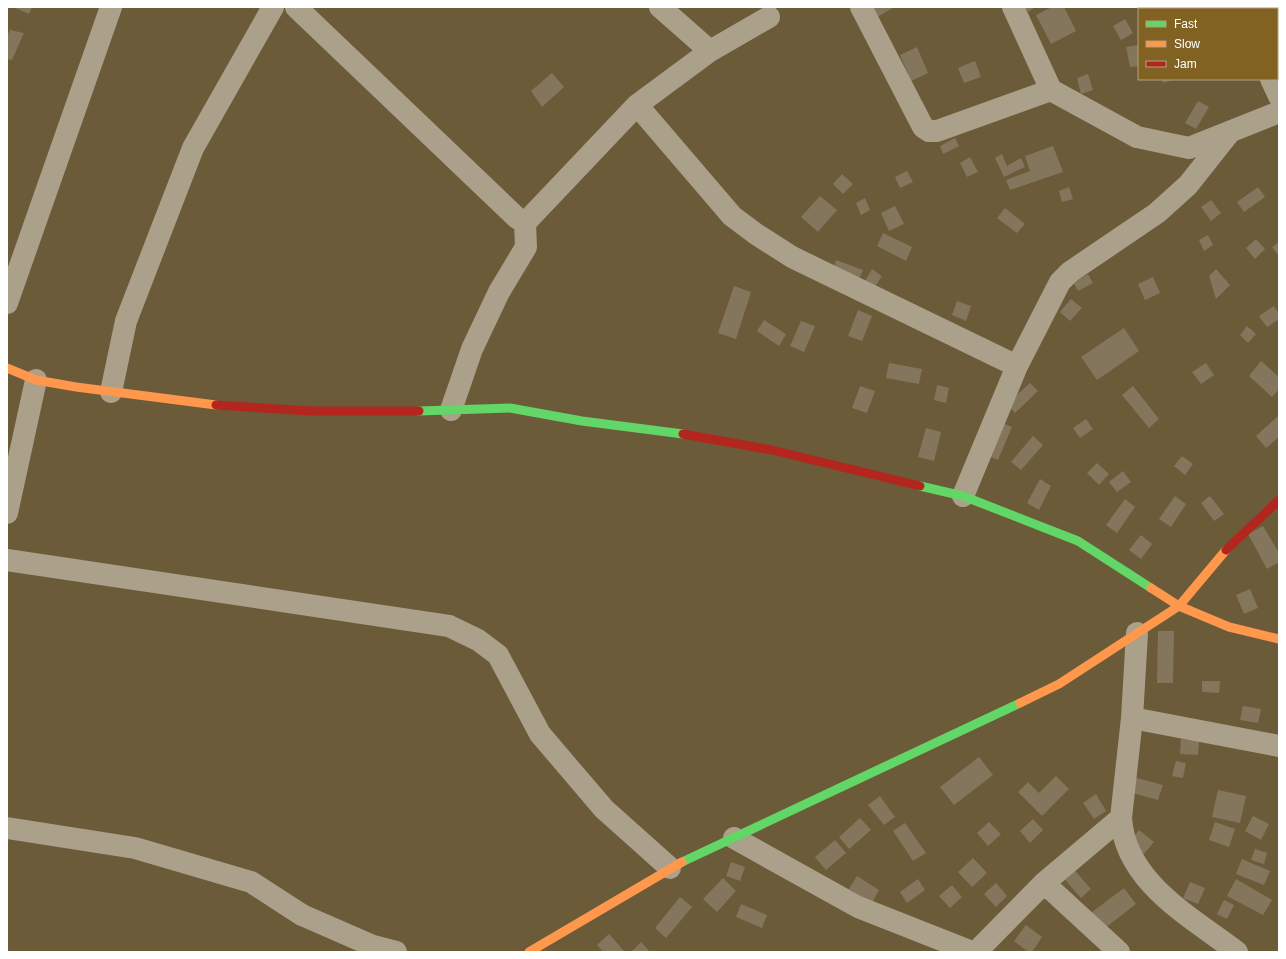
<svg xmlns="http://www.w3.org/2000/svg" width="1286" height="959" font-family="Helvetica,sans-serif">
	<style>
		.building { fill: #84765d }
		.lines { fill: none; stroke-linecap: round; stroke-linejoin: round }
		.street { stroke: #aba08a; stroke-width: 22 }
		.fast { stroke: #63d668; stroke-width: 9 }
		.slow { stroke: #ff974d; stroke-width: 9 }
		.jam { stroke: #b3261e; stroke-width: 9 }
	</style>
	<rect width="100%" height="100%" fill="#6b5b39"/>
	<!-- building -->
	<path class="building" d="M16,7H32L29,14L15,8Z
		M863,7H894L871,21Z
		M1025,7H1035L1028,12Z
		M1052,7H1064L1076,31L1051,44L1036,15Z
		M1162,7H1178L1179,9H1163Z
		M1252,7H1265L1262,9H1253Z
		M1125,19L1133,33L1121,40L1113,26Z
		M10,30L24,33L12,60L7,59V36Z
		M1139,45V66L1130,67L1126,47Z
		M917,47L928,73L911,81L900,55Z
		M975,61L981,77L964,83L958,68Z
		M552,73L564,87L542,107L531,91Z
		M1088,74L1093,90L1081,94L1077,78Z
		M1162,79H1174L1163,83Z
		M1198,101L1209,107L1196,129L1185,123Z
		M955,138L959,146L943,154L940,146Z
		M1053,146L1063,172L1010,190L1006,180L1030,171L1025,156Z
		M1002,154L1007,166L1021,158L1025,167L1004,177L995,158Z
		M970,157L978,172L967,177L960,163Z
		M907,171L913,182L900,188L895,177Z
		M842,174L853,184L843,194L833,184Z
		M1069,187L1073,199L1062,202L1059,191Z
		M1258,187L1265,197L1244,212L1237,202Z
		M820,196L837,210L818,232L801,217Z
		M865,198L870,210L861,215L856,203Z
		M1211,200L1221,213L1211,221L1201,207Z
		M895,206L904,224L889,231L881,213Z
		M1005,208L1025,224L1017,233L997,218Z
		M883,233L912,247L906,261L877,246Z
		M1208,235L1213,245L1204,251L1199,240Z
		M1256,239L1265,249L1255,259L1246,248Z
		M1279,242V256L1272,247Z
		M836,260L863,270L858,282L832,272Z
		M872,269L882,276L875,287L865,281Z
		M1216,269L1230,285L1216,299L1209,276Z
		M1088,274L1093,283L1078,291L1073,282Z
		M1153,277L1160,293L1145,300L1138,284Z
		M734,286L751,292L736,339L718,333Z
		M1071,299L1082,308L1070,321L1060,312Z
		M957,301L971,306L966,321L952,315Z
		M1274,306L1279,314V319L1267,327L1259,316Z
		M858,310L872,316L862,341L848,336Z
		M764,320L786,334L779,346L757,331Z
		M801,321L815,326L804,352L790,346Z
		M1247,326L1256,334L1248,343L1240,335Z
		M1124,328L1139,351L1097,380L1081,357Z
		M1261,361L1279,377V389L1272,397L1249,376Z
		M889,363L922,369L919,384L886,378Z
		M1206,363L1214,375L1201,384L1192,372Z
		M1030,383L1038,391L1015,413L1007,404Z
		M937,385L949,388L946,403L934,400Z
		M860,386L875,391L867,413L852,408Z
		M1133,386L1159,419L1149,428L1122,395Z
		M1278,416L1279,437L1266,448L1256,436Z
		M1086,419L1093,429L1080,438L1073,428Z
		M997,421L1012,427L998,460L984,454Z
		M926,428L941,432L934,461L918,457Z
		M1033,436L1043,445L1021,470L1011,462Z
		M1182,456L1193,464L1185,475L1174,466Z
		M1097,463L1109,474L1099,485L1087,473Z
		M1123,471L1131,482L1117,492L1109,482Z
		M1040,479L1051,486L1039,510L1027,503Z
		M1175,496L1186,504L1171,527L1159,519Z
		M1210,496L1224,514L1214,521L1201,503Z
		M1125,499L1135,507L1117,533L1106,525Z
		M1263,526L1279,553V562L1267,569L1248,534Z
		M1141,535L1152,544L1141,559L1129,550Z
		M1250,589L1258,608L1244,614L1236,595Z
		M1158,631H1174L1173,683H1157Z
		M1202,681H1220L1219,693L1202,692Z
		M1243,706L1261,709L1258,723L1240,720Z
		M1181,739L1199,741L1198,755L1180,754Z
		M979,757L993,775L954,805L940,787Z
		M1176,761L1186,763L1183,778L1172,776Z
		M1056,776L1069,789L1042,816L1018,792L1028,782L1039,793Z
		M1133,777L1163,785L1158,800L1129,792Z
		M1218,790L1246,796L1240,823L1212,817Z
		M1096,794L1106,811L1094,819L1083,803Z
		M880,796L895,817L884,825L868,805Z
		M1253,816L1269,824L1261,840L1245,831Z
		M860,818L871,830L849,849L839,837Z
		M1033,819L1043,830L1030,843L1020,831Z
		M989,822L1001,834L988,846L977,833Z
		M1215,822L1235,829L1229,847L1209,840Z
		M905,823L926,853L913,861L893,831Z
		M1139,830L1154,842L1144,854L1130,842Z
		M835,840L846,853L826,870L815,857Z
		M1255,849L1267,853L1264,864L1251,860Z
		M973,858L987,873L972,887L958,872Z
		M1242,859L1270,871L1264,885L1236,874Z
		M731,862L745,867L740,881L726,876Z
		M1070,865L1091,889L1081,898L1060,874Z
		M857,876L879,890L872,903L849,889Z
		M723,878L736,891L717,912L703,899Z
		M918,879L925,890L907,903L900,892Z
		M1236,879L1272,900L1263,915L1227,896Z
		M1190,882L1205,888L1198,904L1183,898Z
		M996,883L1007,896L996,907L984,894Z
		M952,885L962,897L950,908L939,896Z
		M1124,888L1136,904L1101,931L1088,915Z
		M680,897L692,907L666,938L655,928Z
		M1224,900L1234,905L1227,919L1217,914Z
		M741,904L767,915L762,928L736,917Z
		M1026,925L1042,937L1032,952H1028L1014,941Z
		M609,934L625,952H603L597,945Z
		M641,942L650,952H631Z"/>
	<g class="lines">
		<!-- street -->
		<path class="street" d="M296,7L517,218L525,223L637,105L710,51L769,17
			M660,7L710,51
			M861,7L923,127L929,131H937L1051,90
			M1013,7L1051,90L1137,137L1189,148L1279,112
			M1236,7L1237,9
			M1271,79L1279,96
			M637,105L732,216L756,234L792,257L1017,366L963,496
			M7,303L111,7
			M1017,366L1060,282L1070,272L1157,213L1188,185L1230,132
			M111,392L126,321L193,148L273,7
			M451,410L472,349L499,292L526,247L525,223
			M7,513L36,380
			M7,560L449,626L478,640L498,655L540,734L604,809L670,868
			M1137,633L1132,718L1121,818C1125,882 1191,917 1237,952
			M1132,718L1279,746
			M7,828L135,848L251,882L302,915L373,946L396,952
			M734,838L858,907L972,952
			M1044,883L1119,952
			M976,952L1044,883L1121,818"/>
		<!-- fast -->
		<path class="fast" d="M419,411L510,408L582,421L683,434
			M920,486L963,496L1078,541L1151,588
			M682,862L1020,703"/>
		<!-- slow -->
		<path class="slow" d="M7,368L36,380L76,387L216,405
			M1151,588L1179,606L1229,627L1279,639
			M1020,703L1059,684L1179,606L1226,550
			M529,952L682,862"/>
		<!-- jam -->
		<path class="jam" d="M216,405L310,411H419
			M683,434L772,450L920,486
			M1226,550L1279,500"/>
	</g>
	<!-- border -->
	<rect width="1286" height="959" fill="none" stroke="#ffffff" stroke-width="16"/>
	<!-- legend -->
	<rect x="1138" y="8" width="140" height="72" fill="#816223" stroke="#b3a17b"/>
	<rect x="1146" y="21" width="20" height="6" fill="#63d668" stroke="#b3a17b"/>
	<text x="1174" y="28" font-size="12" fill="#ffffff">Fast</text>
	<rect x="1146" y="41" width="20" height="6" fill="#ff974d" stroke="#b3a17b"/>
	<text x="1174" y="48" font-size="12" fill="#ffffff">Slow</text>
	<rect x="1146" y="61" width="20" height="6" fill="#b3261e" stroke="#b3a17b"/>
	<text x="1174" y="68" font-size="12" fill="#ffffff">Jam</text>
</svg>
